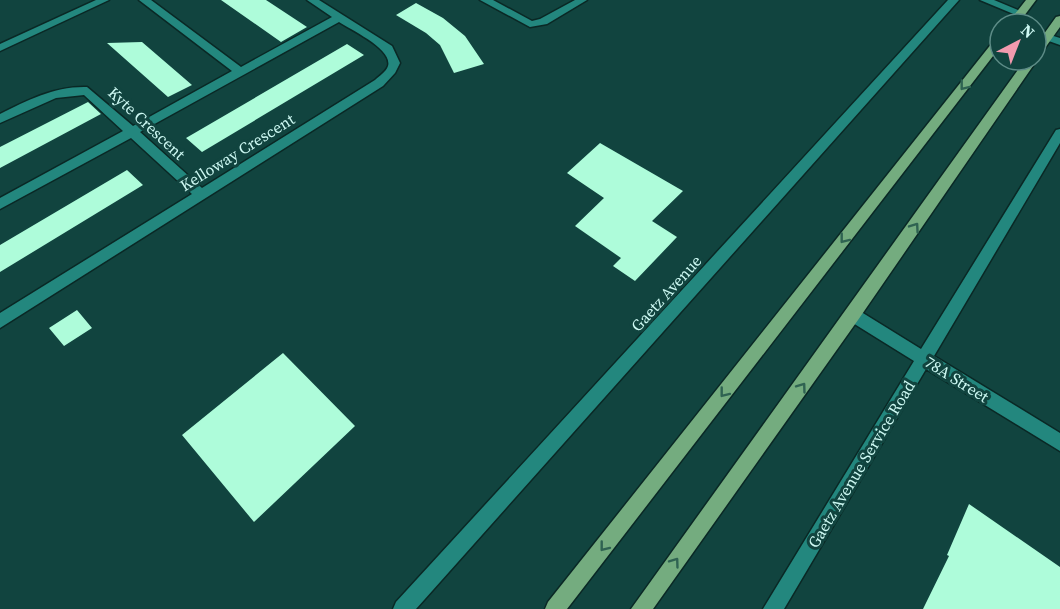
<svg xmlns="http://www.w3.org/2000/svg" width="1060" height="609" font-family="'Source Serif 4',serif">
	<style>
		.building { fill: #aefcda }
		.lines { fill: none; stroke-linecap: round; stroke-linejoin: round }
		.minor-casing { stroke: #0a2825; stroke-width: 3 }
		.major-casing { stroke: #0a2825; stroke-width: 3 }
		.minor { fill: #23877e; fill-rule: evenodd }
		.major { fill: #74ac7f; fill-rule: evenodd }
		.oneway { stroke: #2f6352 }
		.labels { text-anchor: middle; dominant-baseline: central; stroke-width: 6; stroke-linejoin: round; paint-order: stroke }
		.street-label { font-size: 16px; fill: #cef9f3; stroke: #11443f }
	</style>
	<rect width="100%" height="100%" fill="#11443f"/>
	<!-- building -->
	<path class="building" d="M221,0H266L307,27L281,42Z
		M416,3L443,18L465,36L484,64L454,73L440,45L426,33L396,15Z
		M142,42L192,85L168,97L107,43Z
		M347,44L364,55L202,152L186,138Z
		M88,102L101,114L0,168V147Z
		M600,143L683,191L652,221L677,237L635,281L613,266L621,258L575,226L604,198L567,173Z
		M127,170L143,185L0,272V245Z
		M77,310L92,328L64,346L49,328Z
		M283,353L355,426L254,522L182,435Z
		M969,504L1060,567V609H923L949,556L947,555Z"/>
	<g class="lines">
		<!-- minor casing -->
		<g class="minor-casing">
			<path id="minor" d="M96,0H109L0,51V44Z
				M139,0H151L241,67L332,17L307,0H319L392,46L400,63L395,73L383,86L0,328V313L192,194L131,138L0,209V198L123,131L84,95L56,98L0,123V114C28,100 55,86 87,87L133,126L232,71ZM339,22C351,30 393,49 388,66C386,72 379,76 375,80L202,188L140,132Z
				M480,0H493L532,21L540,19L575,0H587L547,24L530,27Z
				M948,0H959L416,609H393L396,602Z
				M980,0H994L1025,13L1016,15Z
				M1047,34L1060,38V45L1043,39V35Z
				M1060,129V143L934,356L1060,433V451L926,369L784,609H763L914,361L848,320L845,315L848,310L853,308L858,310L921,349L1056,130Z"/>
		</g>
		<!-- major casing -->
		<g class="major-casing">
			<path id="major" d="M1026,0H1036L1018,24H1007Z
				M1060,16V27L1040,55L1036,56V45L1056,17Z
				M1000,37V47L567,609H545L548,602L996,38Z
				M1036,59L1037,60L1035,63L858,320L653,609H631L1025,60Z"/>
		</g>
		<!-- minor -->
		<use href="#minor" class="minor"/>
		<!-- major -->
		<use href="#major" class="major"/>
	</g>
	<!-- one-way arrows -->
	<defs><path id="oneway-chevron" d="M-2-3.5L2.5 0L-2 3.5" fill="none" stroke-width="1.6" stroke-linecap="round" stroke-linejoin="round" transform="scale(1.5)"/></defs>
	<g class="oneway">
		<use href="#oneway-chevron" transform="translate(964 86) rotate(128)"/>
		<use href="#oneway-chevron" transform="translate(915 227) rotate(-55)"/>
		<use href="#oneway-chevron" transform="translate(844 239) rotate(128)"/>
		<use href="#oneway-chevron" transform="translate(802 387) rotate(-54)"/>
		<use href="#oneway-chevron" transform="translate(724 393) rotate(128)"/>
		<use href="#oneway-chevron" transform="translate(604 547) rotate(128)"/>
		<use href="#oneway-chevron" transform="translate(675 562) rotate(-54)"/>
	</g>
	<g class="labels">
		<!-- street labels -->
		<g class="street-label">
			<text transform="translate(147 123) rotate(43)">Kyte Crescent</text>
			<text transform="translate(237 152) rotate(-32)">Kelloway Crescent</text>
			<text transform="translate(666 293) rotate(-48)">Gaetz Avenue</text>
			<text transform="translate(957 379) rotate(32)">78A Street</text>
			<text transform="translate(861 464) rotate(-59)">Gaetz Avenue Service Road</text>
		</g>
	</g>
	<!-- north arrow -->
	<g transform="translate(1018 42) rotate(42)"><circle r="28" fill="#11443f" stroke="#5d8c87" stroke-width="1.5"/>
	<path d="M0-4.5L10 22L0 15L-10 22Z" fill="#f29aae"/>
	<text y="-9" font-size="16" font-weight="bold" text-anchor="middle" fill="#cef9f3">N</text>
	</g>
</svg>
